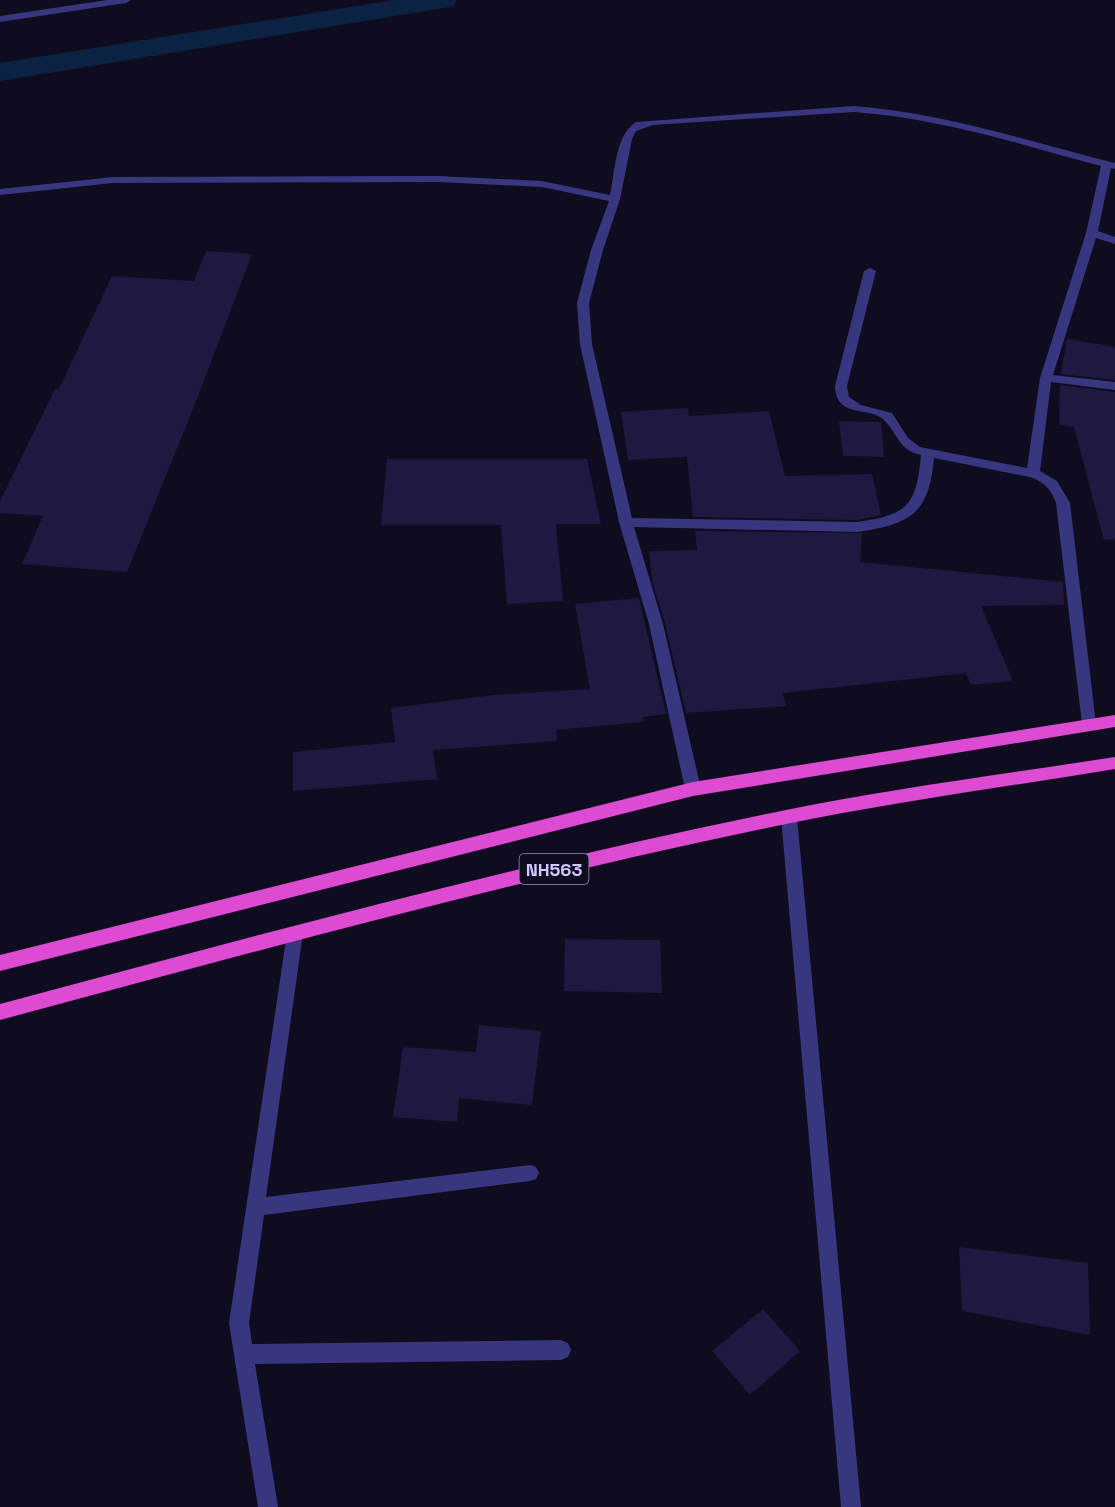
<svg xmlns="http://www.w3.org/2000/svg" width="1115" height="1507" font-family="'Space Grotesk',sans-serif">
	<style>
		.lines { fill: none; stroke-linecap: round; stroke-linejoin: round }
		.canal { fill: #0b2243; fill-rule: evenodd }
		.building { fill: #1f1840 }
		.minor { fill: #37367e; fill-rule: evenodd }
		.trunk { fill: #dc4bd2; fill-rule: evenodd }
		.labels { text-anchor: middle; dominant-baseline: central; stroke-width: 5; stroke-linejoin: round; paint-order: stroke }
		.shield { fill: #0f0c1f; stroke: #9591bc; stroke-width: 1.5 }
		.shield-label { font-size: 18px; font-weight: bold; fill: #cecaff }
	</style>
	<rect width="100%" height="100%" fill="#0f0c1f"/>
	<g class="lines">
		<!-- canal -->
		<path class="canal" d="M394,0H457L454,6L444,8L0,81V63Z"/>
	</g>
	<!-- building -->
	<path class="building" d="M206,251L252,254L197,399L127,572L22,564L43,516L0,513V501L55,389H59L112,276L194,281Z
		M1067,339L1115,347V380L1061,374Z
		M1060,385L1115,392V539L1104,540L1074,427L1059,425Z
		M688,408L689,416L769,411L785,476L872,474L881,515L857,520L693,517L687,457L628,460L621,412Z
		M839,421L881,422L884,457L843,456Z
		M387,459H587L601,524H556L563,601L507,604L501,525H381Z
		M695,531L862,533L860,562L1063,582L1064,605L981,606L1013,681L971,685L966,673L783,693L786,706L686,713L665,623L652,581L649,551L697,550Z
		M639,598L666,714L643,717L644,722L556,730L557,741L433,750L437,779L293,791V752L395,742L391,708L493,695L590,689L575,604Z
		M565,939L660,940L662,993L564,991Z
		M479,1025L541,1031L532,1105L459,1098L457,1122L393,1117L403,1047L476,1052Z
		M959,1247L1088,1263L1090,1335L962,1311Z
		M763,1309L800,1351L750,1395L712,1351Z"/>
	<g class="lines">
		<!-- minor -->
		<path class="minor" d="M107,0H131L126,3L0,22V16Z
			M854,106C944,113 1028,141 1115,163V169L1111,168L1098,231L1115,237V244L1096,238L1053,375L1115,382V390L1051,382L1040,471L1057,481L1070,503L1096,724L1094,728H1084L1082,724L1056,503C1051,489 1044,482 1030,477L934,458C929,514 911,524 857,532L634,527L663,624L701,789L698,793H688L685,789L649,624L619,522L580,344L577,303L591,250L609,201L542,187L438,182L113,183L0,195V189L113,177L438,176L542,181L610,195C615,172 615,135 636,122ZM854,112C939,118 1019,144 1101,166L1086,233L1040,378L1027,468L920,447L908,438L892,413L861,405L849,397L847,386L876,271L870,268L864,271L835,386C836,420 871,405 885,421C898,435 900,451 921,455C916,505 909,515 857,522L632,518L592,344L589,303L603,250L620,199L632,139L636,131L653,125Z
			M789,811L794,813L797,817L861,1507H841L781,817L784,813Z
			M295,926L301,928L303,933L266,1197L530,1165L536,1167L539,1173L536,1179L530,1181L264,1215L249,1323L252,1344L561,1340L568,1343L571,1350L568,1357L561,1360L255,1364L278,1507H258L229,1323L287,933L289,928Z"/>
		<!-- trunk -->
		<path class="trunk" d="M1115,715V727L693,796L0,971V955L693,782Z
			M1115,757V769C1005,787 895,802 786,824C521,878 261,950 0,1020V1004C261,934 522,863 786,810C895,788 1005,774 1115,757Z"/>
	</g>
	<g class="labels">
		<!-- shield labels -->
		<rect class="shield" x="519.5" y="854" width="69" height="30" rx="4.5"/>
		<g class="shield-label">
			<text x="554" y="869">NH563</text>
		</g>
	</g>
</svg>
